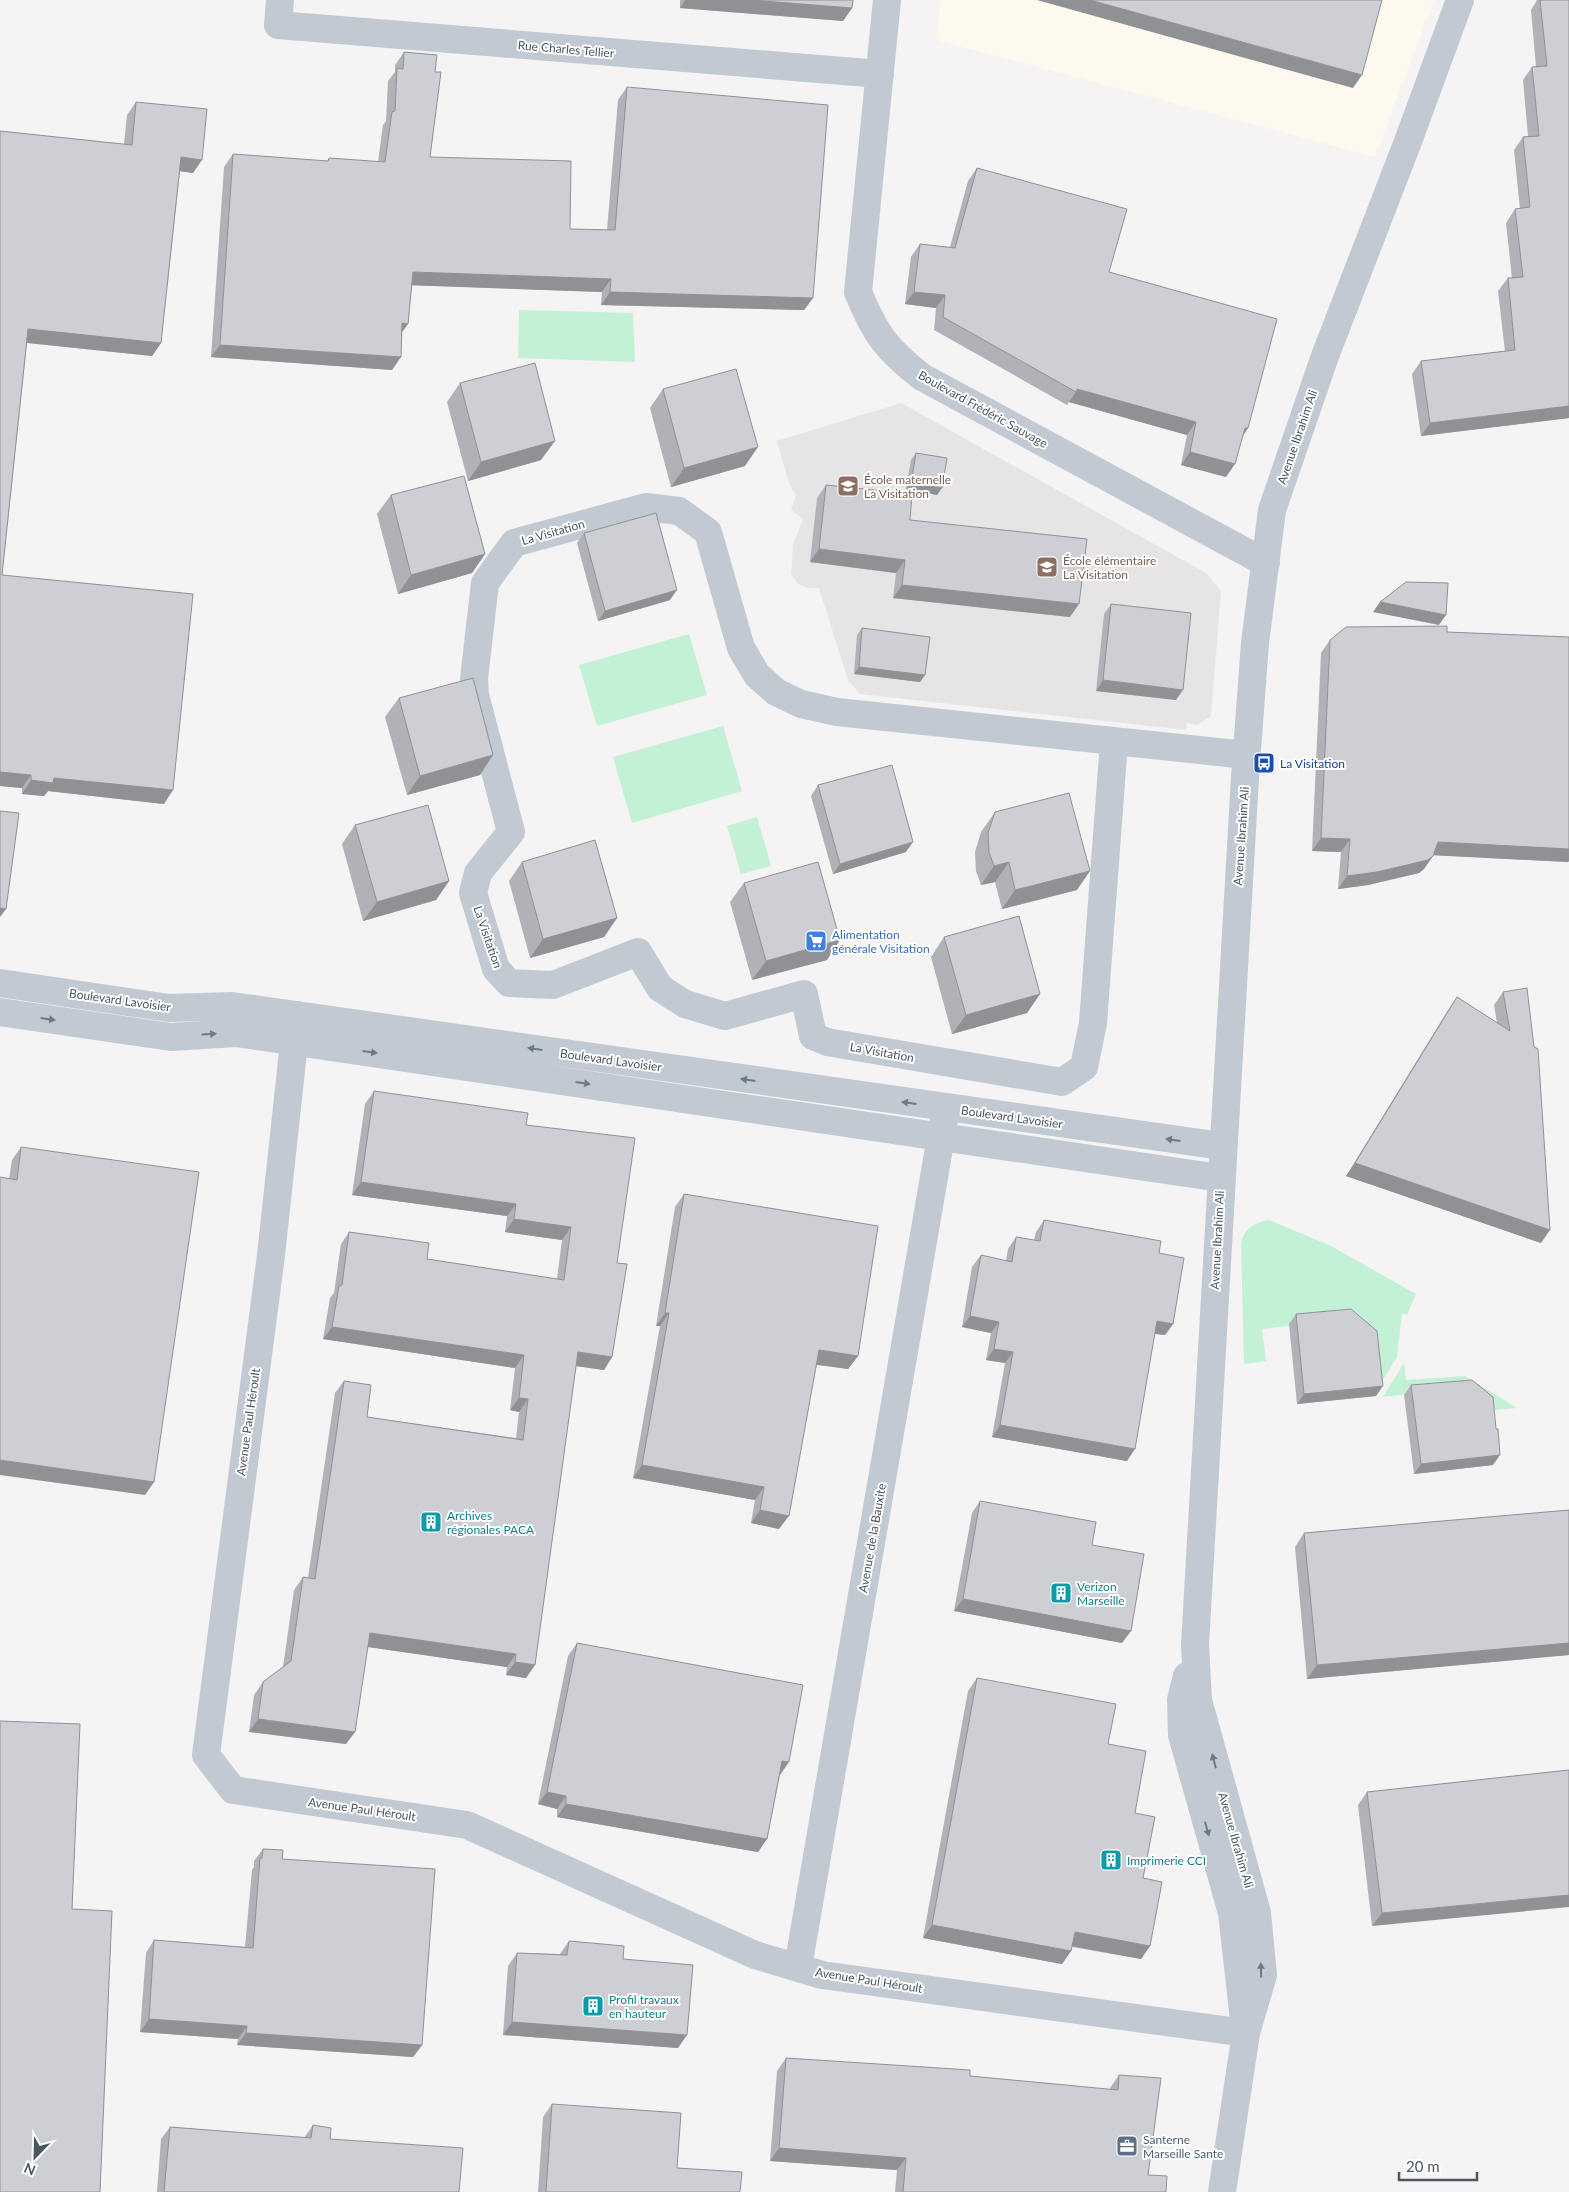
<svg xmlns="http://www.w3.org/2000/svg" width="1569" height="2192" font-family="Lato,sans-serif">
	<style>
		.commercial { fill: #fdf9ef }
		.education { fill: #e6e4e5 }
		.green { fill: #c3f1d5 }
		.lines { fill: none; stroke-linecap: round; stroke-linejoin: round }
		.minor { stroke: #c1cad2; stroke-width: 28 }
		.wall { fill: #b0b2b7 }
		.shaded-wall { fill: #909195 }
		.building { fill: #cdcfd5; stroke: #909195 }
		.oneway { fill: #6e7983 }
		.labels { text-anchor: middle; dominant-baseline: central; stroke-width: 4; stroke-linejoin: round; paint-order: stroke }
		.street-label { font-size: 12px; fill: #4a5661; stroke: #fff }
		.education-label { font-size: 12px; fill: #785e54; stroke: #fff; text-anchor: start }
		.transit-label { font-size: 12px; fill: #164399; stroke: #fff; text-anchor: start }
		.shop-label { font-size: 12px; fill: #366cbe; stroke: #fff; text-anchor: start }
		.culture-label { font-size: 12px; fill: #0d838f; stroke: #fff; text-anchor: start }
		.service-label { font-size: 12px; fill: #4e5e75; stroke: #fff; text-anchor: start }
	</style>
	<rect width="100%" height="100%" fill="#f5f3f3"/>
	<!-- commercial -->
	<path class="commercial" d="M941,0H1434L1375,157L936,40Z"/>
	<!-- education -->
	<path class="education" d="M901,403L1206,573L1221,591L1211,716L1197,725L1187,723L1186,730L860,694L848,680L819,588H808L798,584L791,574L793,544L803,519L791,510L796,495L789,483L777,441Z"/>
	<!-- green -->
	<path class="green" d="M519,310L633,313L635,362L518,358Z
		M689,634L707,695L597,726L579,665Z
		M723,726L742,791L632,823L613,757Z
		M757,817L771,866L741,874L727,826Z
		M1269,1220L1329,1245L1416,1294L1407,1315L1402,1313L1397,1357L1375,1393L1344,1319L1262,1329L1266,1361L1244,1364L1241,1244C1244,1228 1254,1223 1269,1220Z
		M1404,1363L1406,1380L1465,1376L1517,1408L1495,1410L1467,1387L1383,1397Z"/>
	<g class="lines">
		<!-- minor -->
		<path class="minor" d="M280,0L278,25L880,74
			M887,0L858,292C875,334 887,350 922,377L1266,563
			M1114,742L1093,1023L1084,1067L1062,1082L827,1042L813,1036L804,994L725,1016L685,1004L660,988L638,952L553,985L509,983L496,969L473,893L478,873L511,832L475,695L474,679L485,583L514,543L646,507L679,511L708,532L741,648L757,675L776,692L801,704L837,712L1247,755
			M0,983L169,1008L232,1006L1222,1146
			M0,1012L171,1037L236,1033L1220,1178
			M297,1015L271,1255L206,1755L233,1790L467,1825L755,1955L822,1975L1246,2033
			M1187,1676L1181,1700L1182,1735L1232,1913L1244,2020
			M798,1967L944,1119
			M1222,2192L1246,2033L1263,1975L1257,1913L1198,1700L1195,1645L1245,777L1255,643L1272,510L1325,356L1407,144L1460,0"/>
	</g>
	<!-- wall -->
	<path class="wall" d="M680,0H853L852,8L843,21L680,8Z
		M1537,0H1569V418L1421,436L1412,374L1421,361L1505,351L1498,291L1508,278H1512L1506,223L1515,209H1520L1514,150L1523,137L1528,136L1523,80L1532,67H1536L1531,10Z
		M404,52L435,72L430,157L570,229L607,230L618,100L627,87L813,298L804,310L601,305L602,292L412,285L408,324L402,332L392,370L211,357L224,167L233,154L327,161L329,158L378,162L383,125L386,121L388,81L395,72V65Z
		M136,102L193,173L180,171L161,343L152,356L27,343L2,575L164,804L48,791L44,796L22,794V788L0,786V131L124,144L127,115Z
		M977,168L1109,272L1248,428L1243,436L1226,477L1181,465L1187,435L1069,402L1067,405L934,330L936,308L905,304L911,257L920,244L950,247L968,181Z
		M460,383L541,460L468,481L447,402Z
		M663,389L745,466L671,487L650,408Z
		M916,453L937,495L906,489L911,460Z
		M826,485L1070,617L893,598L896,573L810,562L817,498Z
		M391,495L485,554L472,573L398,594L377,514Z
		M584,533L670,600L598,621L577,543Z
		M1111,604L1176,700L1096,691L1104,614Z
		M862,628L925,675L920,682L854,674L857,635Z
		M1447,632L1569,637V861L1568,862L1433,855L1424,869L1419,873L1368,885L1338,889L1341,852L1312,851L1321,653L1330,640Z
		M399,698L493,755L480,775L407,795L385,717Z
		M818,785L906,852L833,874L811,796Z
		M995,812L1077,890L1002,909L995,882L981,885L976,871L975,852L981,832Z
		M355,825L449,881L436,900L363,921L342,844Z
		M522,862L617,918L604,937L530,958L509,881Z
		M744,883L827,960L752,980L730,902Z
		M944,937L1040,994L1027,1013L952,1034L931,957Z
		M1503,992L1534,1047L1541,1243L1346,1176L1448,1010L1457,997L1497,1023L1494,1005Z
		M374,1091L526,1125L617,1263L612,1357L604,1370L576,1366L535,1665L526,1678L506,1675L507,1667L368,1647L346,1744L249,1732L254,1695L263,1682L283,1667L294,1590L303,1577L308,1578L335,1393L344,1381L367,1417L516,1438L519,1412L510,1410L515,1368L323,1339L330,1298L334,1293L341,1244L349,1232L427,1259L557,1279L562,1240L505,1232L507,1216L352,1195L365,1104Z
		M21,1147L154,1482L145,1495L9,1179L12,1160Z
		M684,1194L858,1356L848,1369L817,1364L779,1529L751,1523L755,1500L633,1478L660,1326H656L675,1207Z
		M1044,1220L1159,1253L1173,1324L1165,1335L1155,1334L1127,1461L992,1437L1005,1363L986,1360L991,1333L962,1327L972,1267L981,1255L1006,1261L1008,1249L1016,1237L1034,1240L1036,1232Z
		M1296,1314L1376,1396L1297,1404L1289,1324Z
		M1411,1385L1496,1429L1493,1465L1414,1474L1404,1395Z
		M980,1501L1092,1545L1122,1643L954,1611L972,1513Z
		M1569,1510V1655L1307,1679L1295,1547L1304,1533Z
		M577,1643L780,1775L767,1839L758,1852L557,1817V1809L538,1804L568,1656Z
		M977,1678L1108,1744L1135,1813L1150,1946L1141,1959L1072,1947L1071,1951L1062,1964L923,1938L968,1691Z
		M1569,1770L1372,1926L1358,1805L1367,1792Z
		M263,1849L282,1859L422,2045L413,2057L237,2045L238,2039L140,2032L146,1953L154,1940L245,1947L252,1870L254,1867V1861Z
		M569,1941L623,1959L678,2048L503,2035L508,1966L517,1953L560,1954Z
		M786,2058L1110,2090V2088L1119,2075L1148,2175L1166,2192H895L897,2170L770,2161L777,2071Z
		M552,2104L677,2168L740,2192H538L543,2117Z
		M313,2125L330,2139L459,2192H157L161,2139L170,2127L304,2138Z"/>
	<!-- shaded-wall -->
	<path class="shaded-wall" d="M685,0H751L852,8L843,21L680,8Z
		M1037,0H1090L1362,75L1353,88Z
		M181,157L202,160L193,173L172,170Z
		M413,272L611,279L602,292L404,285Z
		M610,292L813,298L804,310L601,305Z
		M914,292L945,295L936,308L905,304Z
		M402,323L408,324L399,336Z
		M28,329L161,343L152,356L19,342Z
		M220,345L401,357L392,370L211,357Z
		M1077,389L1196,422L1187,435L1069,402L1076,392Z
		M1569,406V418L1421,436L1430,423Z
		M1245,428H1248L1239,441Z
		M555,441L541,460L468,481L481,462Z
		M758,447L745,466L671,487L684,468Z
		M1190,452L1235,464L1226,477L1181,465Z
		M911,483L942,488L937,495L906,489Z
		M819,549L905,560L896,573L810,562Z
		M485,554L472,573L398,594L411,575Z
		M902,585L1079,604L1070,617L893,598Z
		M677,590L670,600L598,621L605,611Z
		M1380,602L1446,615L1439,625L1373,612Z
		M859,667L925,675L920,682L854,674Z
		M1103,680L1183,690L1176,700L1096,691Z
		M493,755L480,775L407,795L420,776Z
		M0,772L31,775L22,788L0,786Z
		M54,778L173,790L164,804L48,791L44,796L22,794L31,780Z
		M1321,838L1350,839L1341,852L1312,851Z
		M913,842L906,852L833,874L840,864Z
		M1438,842L1569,849V861L1568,862L1429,855Z
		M1433,856L1424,869L1419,873L1368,885L1338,889L1347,876Z
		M1009,862L995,882L981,885L994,866Z
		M1090,871L1077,890L1002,909L1015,890Z
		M449,881L436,900L363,921L377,902Z
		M0,908L6,909L0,917Z
		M617,918L604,937L530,958L543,939Z
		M840,940L827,960L752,980L766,961Z
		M1040,994L1027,1013L952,1034L966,1015Z
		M1355,1163L1550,1230L1541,1243L1346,1176Z
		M361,1182L516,1204L507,1216L352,1195Z
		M514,1219L571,1227L562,1240L505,1232Z
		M665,1313H669L660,1326H656Z
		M970,1316L999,1322L991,1333L962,1327Z
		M1157,1321L1173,1324L1165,1335L1149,1333Z
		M332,1327L524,1355L515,1368L323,1339Z
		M994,1349L1013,1352L1005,1363L986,1360Z
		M819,1350L858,1356L848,1369L810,1364Z
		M578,1352L612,1357L604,1370L569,1365Z
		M1383,1386L1376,1396L1297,1404L1304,1394Z
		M519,1398L528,1399L519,1412L510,1410Z
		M1000,1425L1135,1449L1127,1461L992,1437Z
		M1500,1455L1493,1465L1414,1474L1421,1464Z
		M0,1460L154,1482L145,1495L0,1475Z
		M642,1465L764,1487L755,1500L633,1478Z
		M760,1510L789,1516L779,1529L751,1523Z
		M963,1599L1131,1631L1122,1643L954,1611Z
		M370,1633L516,1654L507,1667L361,1646Z
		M1569,1643V1655L1307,1679L1317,1665Z
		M515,1662L535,1665L526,1678L506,1675Z
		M258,1719L355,1732L346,1744L249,1732Z
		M782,1761L789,1762L780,1775L773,1774Z
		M547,1792L566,1796L557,1809L538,1804Z
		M566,1804L767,1839L758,1852L557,1817Z
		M1569,1895V1907L1372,1926L1382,1913Z
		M932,1925L1071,1951L1062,1964L923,1938Z
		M1075,1932L1150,1946L1141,1959L1066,1945Z
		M149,2019L247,2026L238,2039L140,2032Z
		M512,2022L687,2035L678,2048L503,2035Z
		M246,2033L422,2045L413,2057L237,2045Z
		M779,2148L906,2158L897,2170L770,2161Z"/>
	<!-- building -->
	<path class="building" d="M751,0H853L852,8Z
		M1090,0H1382L1362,75Z
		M1540,0H1569V406L1430,423L1421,361L1515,350L1508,278L1523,277L1515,209L1530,207L1523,137L1539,136L1532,67L1547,66Z
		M404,52L437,55L435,72H441L430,157L571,161L570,229L615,230L627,87L828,105L813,298L610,292L611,279L413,272L408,324L402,323L401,357L220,345L233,154L328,161L329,158L385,162L392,112L395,111L397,68L403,69Z
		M136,102L207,109L202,160L181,157L161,343L28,329L2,575L193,594L173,790L54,778L53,783L31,780V775L0,772V131L132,145Z
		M977,168L1127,209L1109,272L1277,319L1248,428H1245L1235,464L1190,452L1196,422L1077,389L1076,392L943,317L945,295L914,292L920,244L955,248Z
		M535,363L555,441L481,462L460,383Z
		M736,369L758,447L684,468L663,389Z
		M916,453L947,458L942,488L911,483Z
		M464,476L485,554L411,575L391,495Z
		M826,485L912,494L910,520L1087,539L1079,604L902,585L905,560L819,549Z
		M656,513L677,590L605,611L584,533Z
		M1406,582L1448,583L1446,615L1380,602Z
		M1111,604L1191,613L1183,690L1103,680Z
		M1447,626V632L1569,637V849L1438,842L1433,856L1428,860L1377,872L1347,876L1350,839L1321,838L1330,640L1346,627Z
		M862,628L930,637L925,675L859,667Z
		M473,678L493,755L420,776L399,698Z
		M892,765L913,842L840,864L818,785Z
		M1069,793L1090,871L1015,890L1009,862L994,866L989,852L988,833L995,812Z
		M428,805L449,881L377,902L355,825Z
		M0,811L19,813L6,909L0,908Z
		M595,840L617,918L543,939L522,862Z
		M818,862L840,940L766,961L744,883Z
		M1019,916L1040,994L966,1015L944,937Z
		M1527,988L1534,1047L1538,1049L1550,1230L1355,1163L1457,997L1510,1031L1503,992Z
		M374,1091L528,1113L526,1125L635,1138L617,1263L627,1264L612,1357L578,1352L535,1665L515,1662L516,1654L370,1633L355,1732L258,1719L263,1682L291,1661L303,1577L315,1579L344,1381L371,1385L367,1417L523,1440L528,1399L519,1398L524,1355L332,1327L339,1286L342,1285L349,1232L429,1243L427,1259L564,1280L571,1227L514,1219L516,1204L361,1182Z
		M21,1147L199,1172L154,1482L0,1460V1177L17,1180Z
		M684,1194L878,1226L858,1356L819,1350L789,1516L760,1510L764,1487L642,1465L669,1313H665Z
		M1044,1220L1161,1241L1159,1253L1184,1258L1173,1324L1157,1321L1135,1449L1000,1425L1013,1352L994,1349L999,1322L970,1316L981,1255L1012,1262L1016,1237L1040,1241Z
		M1351,1309L1377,1331L1383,1386L1304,1394L1296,1314Z
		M1472,1380L1493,1397L1496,1429H1498L1500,1455L1421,1464L1411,1385Z
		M980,1501L1096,1522L1092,1545L1144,1554L1131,1631L963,1599Z
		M1569,1510V1643L1317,1665L1304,1533Z
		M577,1643L803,1685L789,1762L782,1761L767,1839L566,1804V1796L547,1792Z
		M977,1678L1116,1704L1108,1744L1146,1751L1135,1813L1155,1817L1143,1878L1162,1882L1150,1946L1075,1932L1071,1951L932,1925Z
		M0,1721L80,1724L72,1909L112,1911L100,2192H0Z
		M1569,1770V1895L1382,1913L1367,1792Z
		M263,1849L283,1850L282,1859L435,1869L422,2045L246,2033L247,2026L149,2019L154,1940L253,1948L260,1858H262Z
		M569,1941L624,1946L623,1959L693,1965L687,2035L512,2022L517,1953L567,1955Z
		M786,2058L970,2070V2076L1118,2090L1119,2075L1161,2078L1148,2175L1167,2176L1166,2192H903L906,2158L779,2148Z
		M552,2104L681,2113L677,2168L742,2172L740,2192H546Z
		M313,2125L331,2128L330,2139L463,2148L459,2192H164L170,2127L311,2138Z"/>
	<!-- one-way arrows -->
	<defs><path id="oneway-solid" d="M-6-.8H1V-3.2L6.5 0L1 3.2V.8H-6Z" transform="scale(1.25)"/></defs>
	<g class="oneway">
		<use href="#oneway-solid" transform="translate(48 1019) rotate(8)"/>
		<use href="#oneway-solid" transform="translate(209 1034) rotate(-4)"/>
		<use href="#oneway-solid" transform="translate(535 1049) rotate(-172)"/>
		<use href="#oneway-solid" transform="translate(370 1052) rotate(8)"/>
		<use href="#oneway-solid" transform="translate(748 1080) rotate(-172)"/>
		<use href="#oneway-solid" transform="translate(583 1083) rotate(8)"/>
		<use href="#oneway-solid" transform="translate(909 1103) rotate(-172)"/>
		<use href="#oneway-solid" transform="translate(1173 1140) rotate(-172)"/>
		<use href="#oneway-solid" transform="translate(1214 1761) rotate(-104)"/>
		<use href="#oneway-solid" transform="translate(1207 1829) rotate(74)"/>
		<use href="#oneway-solid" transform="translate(1261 1970) rotate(-91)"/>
	</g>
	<!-- icons -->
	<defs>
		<g id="school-square" transform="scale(1.125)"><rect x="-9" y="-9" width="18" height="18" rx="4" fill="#8d6e63" stroke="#fff"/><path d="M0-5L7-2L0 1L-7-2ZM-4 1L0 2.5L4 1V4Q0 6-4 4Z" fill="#fff"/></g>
		<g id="bus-square" transform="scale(1.125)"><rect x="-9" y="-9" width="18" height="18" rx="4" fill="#1a4fb4" stroke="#fff"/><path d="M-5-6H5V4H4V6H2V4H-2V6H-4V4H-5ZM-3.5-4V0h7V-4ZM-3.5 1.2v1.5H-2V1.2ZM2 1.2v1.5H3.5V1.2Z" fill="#fff"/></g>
		<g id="supermarket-square" transform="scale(1.125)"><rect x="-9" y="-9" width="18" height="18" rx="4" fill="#3f7fe0" stroke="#fff"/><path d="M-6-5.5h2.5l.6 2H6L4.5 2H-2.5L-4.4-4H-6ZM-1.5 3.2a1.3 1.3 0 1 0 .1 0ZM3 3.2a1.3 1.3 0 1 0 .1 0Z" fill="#fff"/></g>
		<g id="building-square" transform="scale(1.125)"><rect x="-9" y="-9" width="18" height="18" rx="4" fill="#0f9aa8" stroke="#fff"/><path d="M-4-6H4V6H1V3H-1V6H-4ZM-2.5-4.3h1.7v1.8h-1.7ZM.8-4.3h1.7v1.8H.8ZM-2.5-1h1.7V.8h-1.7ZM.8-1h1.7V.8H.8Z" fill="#fff"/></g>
		<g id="office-square" transform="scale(1.125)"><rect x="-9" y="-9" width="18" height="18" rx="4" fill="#5c6f8a" stroke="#fff"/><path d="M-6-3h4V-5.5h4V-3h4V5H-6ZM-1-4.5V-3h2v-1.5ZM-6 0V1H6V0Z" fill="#fff"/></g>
	</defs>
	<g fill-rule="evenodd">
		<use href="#school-square" x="848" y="486"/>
		<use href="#school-square" x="1047" y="567"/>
		<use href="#bus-square" x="1264" y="763"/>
		<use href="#supermarket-square" x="816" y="941"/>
		<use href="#building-square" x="431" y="1522"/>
		<use href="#building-square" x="1061" y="1593"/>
		<use href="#building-square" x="1111" y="1860"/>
		<use href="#building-square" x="593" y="2006"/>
		<use href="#office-square" x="1127" y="2146"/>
	</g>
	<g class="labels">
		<!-- street labels -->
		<g class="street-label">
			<text transform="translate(566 49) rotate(5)">Rue Charles Tellier</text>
			<text transform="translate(983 409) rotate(29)">Boulevard Frédéric Sauvage</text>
			<text transform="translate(1297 437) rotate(-71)">Avenue Ibrahim Ali</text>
			<text transform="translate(553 532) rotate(-16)">La Visitation</text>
			<text transform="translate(1241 836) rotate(-86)">Avenue Ibrahim Ali</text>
			<text transform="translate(488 937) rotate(71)">La Visitation</text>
			<text transform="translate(120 1000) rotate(8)">Boulevard Lavoisier</text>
			<text transform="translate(882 1052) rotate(10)">La Visitation</text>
			<text transform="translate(611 1060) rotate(8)">Boulevard Lavoisier</text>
			<text transform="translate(1012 1117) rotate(8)">Boulevard Lavoisier</text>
			<text transform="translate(1217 1240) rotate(-87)">Avenue Ibrahim Ali</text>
			<text transform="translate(248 1422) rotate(-82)">Avenue Paul Héroult</text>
			<text transform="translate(872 1538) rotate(-80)">Avenue de la Bauxite</text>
			<text transform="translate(362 1809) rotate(8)">Avenue Paul Héroult</text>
			<text transform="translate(1236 1840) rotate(74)">Avenue Ibrahim Ali</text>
			<text transform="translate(869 1980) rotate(9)">Avenue Paul Héroult</text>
		</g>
		<!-- education labels -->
		<g class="education-label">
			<text x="864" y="479">École maternelle<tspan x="864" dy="14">La Visitation</tspan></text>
			<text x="1063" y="560">École élémentaire<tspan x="1063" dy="14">La Visitation</tspan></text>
		</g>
		<!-- transit labels -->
		<g class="transit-label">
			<text x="1280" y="763">La Visitation</text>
		</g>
		<!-- shop labels -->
		<g class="shop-label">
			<text x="832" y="934">Alimentation<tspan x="832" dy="14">générale Visitation</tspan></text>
		</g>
		<!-- culture labels -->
		<g class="culture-label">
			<text x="447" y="1515">Archives<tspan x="447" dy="14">régionales PACA</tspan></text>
			<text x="1077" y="1586">Verizon<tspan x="1077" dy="14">Marseille</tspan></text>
			<text x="1127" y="1860">Imprimerie CCI</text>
			<text x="609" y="1999">Profil travaux<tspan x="609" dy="14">en hauteur</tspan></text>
		</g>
		<!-- service labels -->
		<g class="service-label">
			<text x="1143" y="2139">Santerne<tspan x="1143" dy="14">Marseille Sante</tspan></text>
		</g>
	</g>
	<!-- north arrow -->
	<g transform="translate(35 2157) rotate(203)" stroke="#ffffff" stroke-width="4" paint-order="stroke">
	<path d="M0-4L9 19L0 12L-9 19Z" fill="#4a5661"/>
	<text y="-8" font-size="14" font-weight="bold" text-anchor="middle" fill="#4a5661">N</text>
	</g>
	<!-- scale -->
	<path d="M1399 2172v8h78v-8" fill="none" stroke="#4a5661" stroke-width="2.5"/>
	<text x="1406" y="2172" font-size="15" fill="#4a5661" stroke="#ffffff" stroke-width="4" paint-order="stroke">20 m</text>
</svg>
